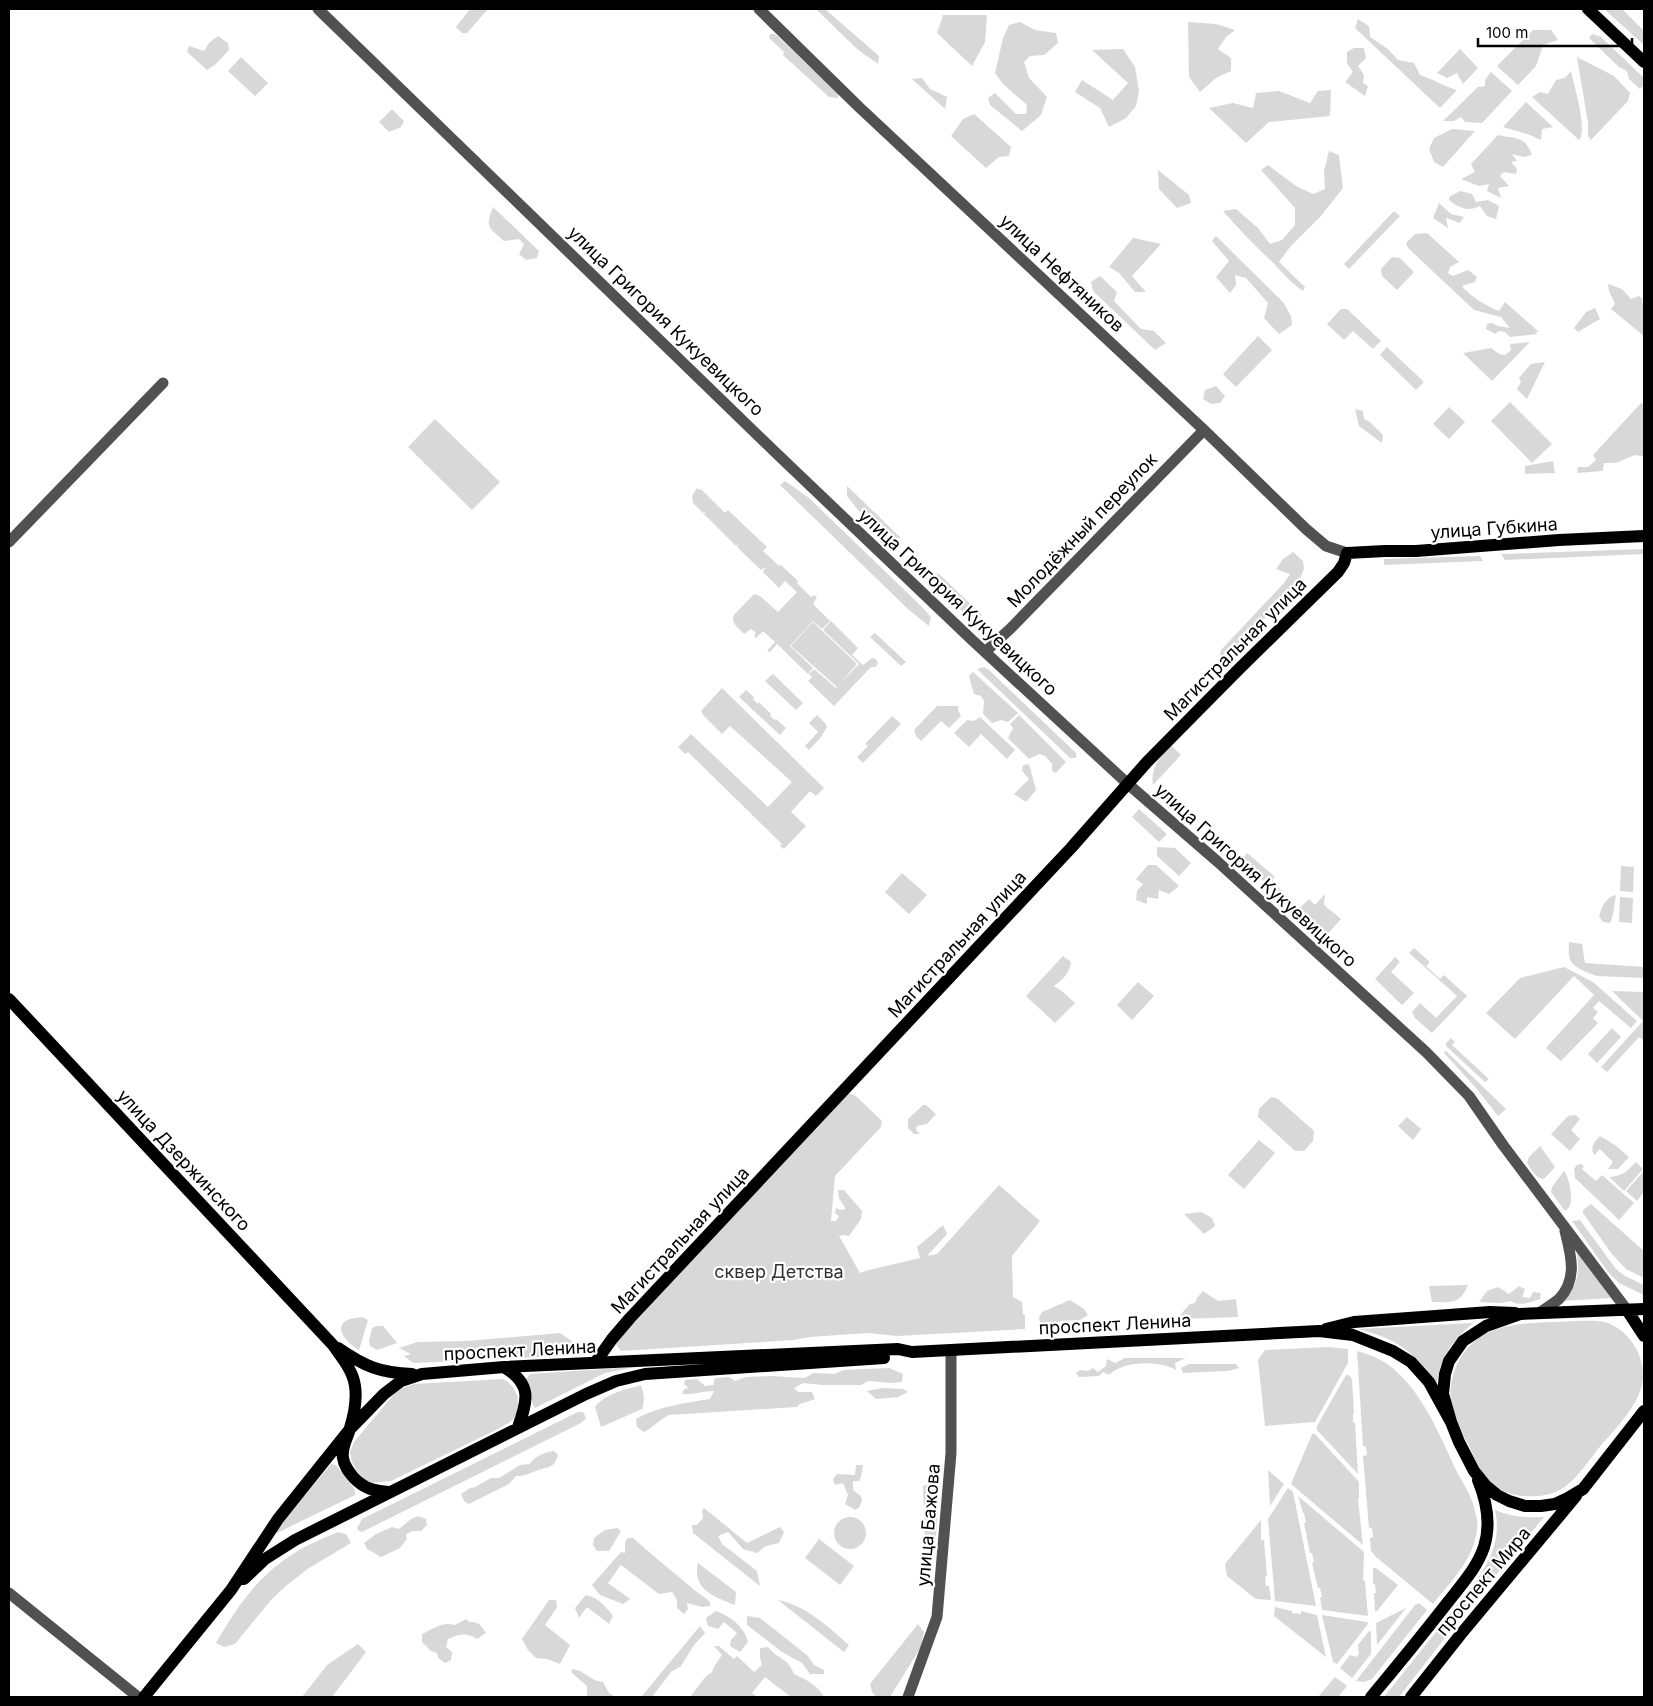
<svg xmlns="http://www.w3.org/2000/svg" width="1653" height="1706" font-family="Inter,sans-serif">
	<style>
		.green { fill: #d8d8d8 }
		.lines { fill: none; stroke-linecap: round; stroke-linejoin: round }
		.minor { stroke: #515151; stroke-width: 11 }
		.major { stroke: #000; stroke-width: 12 }
		.labels { text-anchor: middle; dominant-baseline: central; stroke-width: 4.5; stroke-linejoin: round; paint-order: stroke }
		.street-label { font-size: 18px; fill: #000; stroke: #fff }
		.park-label { font-size: 18px; fill: #2f2f2f; stroke: #fff }
	</style>
	<rect width="100%" height="100%" fill="#fff"/>
	<!-- green -->
	<path class="green" d="M470,9H488L467,33H462L456,27Z
		M816,9H825L879,56L878,64L857,49Z
		M1604,9H1622L1644,31V45Z
		M943,15H987L985,42L972,66L937,33Z
		M1358,19L1369,26L1370,37L1388,49L1398,60L1414,63L1420,75C1433,79 1443,86 1457,90L1440,108L1355,28Z
		M1020,22L1035,30L1056,33L1058,43L1044,55L1030,56L1024,62L1029,78L1047,97L1041,115L1022,131L990,105L988,98L995,93L1016,114H1026L1027,105L1003,84L995,73L1003,38L1009,25Z
		M1188,22L1216,24L1235,30L1226,37L1218,49L1231,58V71L1216,78L1200,92L1189,77Z
		M1533,30H1551L1558,40L1543,45L1536,66L1518,85L1497,66Z
		M770,34H775L838,93V98L829,97L783,55L784,52L769,38Z
		M1592,34L1601,37L1644,78V85L1640,89L1629,79L1627,71L1619,67L1589,38Z
		M218,36L228,43L229,50L216,64L207,70L187,52L189,46L204,51L209,43Z
		M1354,48H1364L1366,58L1358,66L1364,75L1363,83L1368,86L1365,96L1345,82L1353,72L1347,63V52Z
		M1123,49L1135,67L1139,91L1136,106L1126,118L1109,127L1100,108L1075,92L1082,80L1113,100L1128,83L1092,50Z
		M1460,49L1478,68L1463,84L1457,73L1447,78L1437,73Z
		M241,57L268,83L255,96L228,71Z
		M1577,57L1614,76L1630,93L1628,101L1591,140L1588,136V123Z
		M1571,71C1574,85 1588,131 1579,140L1532,97L1540,92L1548,94L1556,80L1565,78Z
		M1491,72L1512,91L1482,123L1465,122L1461,117L1454,121H1443L1478,87L1485,86V80Z
		M922,78L930,89L947,97L945,109L912,79Z
		M1331,90L1330,116L1269,122L1246,143L1209,108L1233,103L1253,108L1256,93L1279,91L1310,103L1318,91Z
		M1526,102L1553,127L1542,129L1541,140L1530,135L1503,127Z
		M392,109L404,121L401,127L389,132L379,122Z
		M974,114L1011,147L1009,156L999,157L986,168L951,136L963,119Z
		M1452,129L1475,131L1443,167L1434,162L1429,149L1434,138Z
		M1498,135C1517,139 1525,136 1532,155L1524,157L1512,154L1517,161L1511,162L1517,169L1516,174L1504,172L1500,176L1509,186L1498,188L1501,198L1487,191L1489,184L1479,186L1461,179L1475,172L1471,164Z
		M1329,151L1339,155L1343,188L1321,216L1290,247L1279,262L1305,287L1303,291C1288,281 1279,268 1266,256C1251,242 1237,227 1223,211L1236,209L1258,228L1270,244L1282,240L1295,225V208L1261,170L1268,165L1296,186L1313,194L1325,189L1324,171Z
		M1158,170L1189,195L1191,203L1177,208L1159,189Z
		M1460,191L1472,194L1476,202L1488,200L1499,206L1496,219L1487,216L1480,206C1468,212 1459,208 1449,200V197Z
		M1439,203L1451,214L1464,217L1460,223L1446,218L1448,228L1433,218Z
		M493,207L539,251L537,258L526,260L519,254L524,244L519,239L504,241C488,227 485,228 493,207Z
		M1394,211L1400,216L1349,269L1344,264Z
		M1427,233L1459,262L1450,267L1448,273L1453,276L1468,270L1477,277L1475,282L1462,286C1472,298 1485,305 1499,311L1505,302L1539,332H1535L1537,334L1510,337L1505,332L1499,331L1495,334L1486,329L1487,324L1492,323L1498,326L1510,328L1501,317L1474,310L1408,248L1406,243L1415,234Z
		M1216,236L1283,302L1291,316L1292,325L1279,334L1264,318L1268,303L1246,278L1235,275L1236,285L1230,293L1216,277L1229,261L1212,241Z
		M1133,238L1161,244L1132,276L1146,292H1135L1119,273L1109,267Z
		M1392,257L1400,258L1414,272L1397,290L1382,276L1381,269Z
		M1100,276L1117,292L1114,301L1141,329L1154,331L1166,343L1155,350L1093,291L1091,282Z
		M1608,284L1622,289L1631,299L1639,296L1642,298L1644,313V336L1611,309L1615,304L1609,291Z
		M1595,308L1600,319L1578,332L1574,328L1586,312Z
		M1341,309H1347L1381,341L1373,349L1353,331L1344,340L1327,324Z
		M1258,336L1272,350L1236,387L1223,374Z
		M1530,342L1492,381L1463,353L1491,348L1499,354L1505,355L1511,350L1510,344Z
		M1387,347L1424,382L1416,390L1380,355Z
		M1545,362L1527,399L1517,389L1521,382L1519,378L1531,364Z
		M1216,386L1225,396L1220,403L1211,404L1203,399L1205,390Z
		M1510,402L1552,444L1532,463L1491,421Z
		M1641,403L1644,405V456L1635,455L1616,463H1604L1603,471L1577,473L1578,467H1588L1596,460L1593,455Z
		M1449,407L1465,422L1449,439L1433,424Z
		M1355,409L1363,411L1364,419L1370,422L1383,435L1382,443L1359,426Z
		M435,419L500,482L472,510L408,447Z
		M1553,461L1555,473L1525,474V466Z
		M785,481L809,498L921,606L931,617L929,626L909,610L780,485Z
		M847,486L901,538L893,539L879,530L858,510L847,496Z
		M697,488L700,490L701,489L725,513L728,510L767,547L763,551L779,566L781,565L798,581L797,583L811,597L814,595L817,597L813,604L830,621L822,629L813,621L790,646L813,668L808,674L777,644L770,652L767,651L775,642L763,631L756,638L754,636L756,633L751,629L744,634C739,628 730,623 734,615L754,594L760,596L778,612L797,592L785,581L779,588L763,572L765,568H764L761,570L737,547L739,544L736,546L704,514L706,511L703,513L693,503L692,496Z
		M1644,549V554L1505,560L1501,554Z
		M1293,552L1303,561L1304,569L1299,581L1233,653L1226,658L1220,655L1221,650L1284,583L1290,574L1276,569L1283,559Z
		M1480,556L1483,561L1384,565V559Z
		M938,573L982,615L977,618C959,613 943,595 933,579Z
		M831,621L858,648L852,655L863,665L872,658L876,659L878,663L876,667H871L834,706L808,681L812,677L809,674L814,669L836,688L837,687L791,646L813,622L857,664L838,686L859,664L823,630Z
		M875,633L906,662L901,666L870,637Z
		M984,667L989,670L1076,753V758H1070L977,669Z
		M973,672L1018,713L1008,722L1001,720L992,723L983,714L984,701L981,696L974,694L969,676Z
		M773,674L803,703L796,710L765,681Z
		M722,688L824,788L816,796L810,791L791,812L806,826L784,849L780,846L782,844L688,752L685,754L678,747L691,734L768,807L792,782L730,726L722,734L703,715L701,711Z
		M746,690L754,697L753,699L758,704L759,702L771,714L770,716L775,720L776,719L786,728L780,735L739,697Z
		M937,706H958V710L961,716L949,728L941,721L921,741L916,736L914,730Z
		M817,715L826,724L827,727L821,737L809,750L805,746L818,732L809,723Z
		M1019,715L1066,762L1056,773L1052,771V764L1045,756L1039,754L1029,759L1008,738L1013,728L1010,724Z
		M892,716L901,724L863,763L857,757L868,746L865,744Z
		M980,717L1015,750L1007,759L981,734L969,747L954,733L967,720L974,721Z
		M1171,745L1181,755L1153,785C1150,768 1160,757 1171,745Z
		M1029,764L1036,790L1026,802L1014,794L1029,779L1022,771L1023,765Z
		M1139,809L1167,834L1159,842L1132,817Z
		M1157,847L1175,848L1191,863L1179,876L1157,856Z
		M1247,853L1274,876L1273,882L1285,894L1289,900L1288,903L1241,861Z
		M1148,865H1156L1179,886L1169,894L1159,890L1158,899L1147,897V904L1136,900L1137,891L1143,884L1136,879Z
		M1621,866L1634,867L1633,892L1620,891Z
		M902,873L927,895L909,914L885,892Z
		M1325,894L1324,905L1341,919L1325,937L1297,911L1309,899L1315,905Z
		M1616,895L1613,915L1610,923L1603,922L1599,916C1602,906 1605,898 1616,895Z
		M1620,897L1633,898L1632,923L1619,922Z
		M1569,942L1582,944L1585,963L1644,967V978L1597,976C1588,973 1573,968 1570,959C1568,954 1569,947 1569,942Z
		M1414,948L1430,962L1426,966L1440,979L1444,975L1467,996L1432,1033L1415,1018L1412,1012L1420,1003L1436,1018L1457,996L1409,953Z
		M1063,956L1071,962C1070,973 1062,980 1054,986L1063,992L1075,1003L1055,1023L1026,996Z
		M1395,957L1400,962L1391,972L1414,993L1402,1005L1375,979Z
		M1564,967L1593,982L1637,1021L1631,1028L1599,1001L1593,1008L1598,1012L1593,1018L1598,1023L1561,1061L1546,1048L1594,995L1574,976L1515,1039L1486,1013L1520,978Z
		M1138,982L1154,996L1132,1020L1117,1005Z
		M1612,991L1644,992V1041L1639,1037L1607,1072L1601,1067L1643,1021Z
		M1612,1028L1621,1037L1597,1063L1588,1054Z
		M1451,1038L1455,1042L1452,1045L1489,1079L1485,1082L1446,1046V1043Z
		M1445,1051H1446L1506,1109L1498,1116L1476,1088L1444,1053Z
		M848,1093L856,1096L882,1121L881,1127L835,1176L831,1221H836L839,1216L835,1213L836,1208L840,1210L846,1209L839,1198L838,1190H844L862,1211L861,1219L849,1236L844,1235L839,1236L860,1273L869,1270L920,1258L917,1247L943,1225L947,1234L927,1256L937,1254L999,1185L1040,1221L1012,1256L1013,1297L1022,1302L1023,1314L1025,1315V1329L897,1336L868,1333L810,1337L794,1340L621,1351L616,1344L617,1340Z
		M1272,1097L1278,1099L1314,1131L1313,1141L1304,1151H1295L1258,1117L1259,1109L1270,1098Z
		M923,1105H926L936,1114L927,1124L917,1126L916,1130L920,1134H914L908,1128V1119Z
		M1576,1115L1580,1119L1571,1130L1580,1139L1570,1151L1551,1134L1568,1116Z
		M1407,1117L1421,1129L1413,1140L1398,1126Z
		M1600,1136L1615,1145L1629,1157L1618,1169H1608L1613,1162L1600,1149L1594,1155C1590,1146 1594,1143 1600,1136Z
		M1259,1140L1275,1153L1244,1189L1228,1175Z
		M1540,1146L1555,1167L1544,1179C1536,1179 1531,1169 1527,1163L1529,1157Z
		M1636,1162L1643,1169L1624,1191L1609,1177C1623,1176 1626,1172 1636,1162Z
		M1581,1164L1584,1166L1582,1169L1596,1181L1602,1175L1634,1203L1619,1220L1575,1178L1574,1169L1577,1165Z
		M1564,1171C1569,1176 1573,1198 1570,1205C1569,1208 1567,1209 1565,1211L1551,1192L1552,1187Z
		M1644,1171V1192L1637,1201L1626,1191Z
		M1591,1204L1644,1251V1278L1626,1269L1611,1253L1583,1213V1210Z
		M1201,1212L1212,1218L1215,1226L1204,1234L1184,1214Z
		M1580,1220L1616,1269L1625,1276L1644,1285V1295L1619,1283L1608,1272L1572,1221Z
		M1576,1250L1611,1298L1563,1301C1578,1283 1581,1272 1576,1250Z
		M1468,1285C1459,1305 1452,1302 1432,1302L1429,1286Z
		M1519,1286L1525,1289L1522,1297L1530,1298L1533,1292L1541,1293L1540,1299C1531,1302 1519,1307 1511,1301L1500,1303L1479,1302L1487,1291L1498,1287L1509,1294Z
		M1203,1291L1218,1301L1236,1299L1238,1317L1181,1319V1314L1190,1304L1195,1303L1197,1298Z
		M1070,1300L1084,1309L1088,1315L1080,1320L1060,1321C1055,1327 1049,1329 1041,1326L1039,1318L1042,1312Z
		M362,1317L368,1320L359,1350C351,1346 332,1329 346,1321C350,1318 357,1318 362,1317Z
		M1578,1321C1588,1321 1598,1320 1608,1323C1635,1334 1651,1367 1639,1394C1630,1415 1612,1432 1598,1449C1586,1464 1573,1486 1553,1493C1542,1497 1528,1497 1516,1495C1488,1490 1479,1468 1469,1446C1464,1436 1457,1426 1454,1415C1445,1389 1454,1358 1476,1340C1501,1320 1546,1323 1578,1321Z
		M1473,1323C1453,1340 1439,1358 1437,1385C1416,1353 1395,1337 1357,1329Z
		M377,1326H383L397,1343L377,1350L370,1346L369,1341L372,1328Z
		M560,1333L573,1342L575,1352L561,1356L488,1359L475,1352L463,1351L461,1361L413,1363L404,1356L411,1354L399,1348L418,1342L467,1341Z
		M1328,1347L1348,1349V1363L1315,1422L1265,1426L1258,1360L1265,1350Z
		M1357,1351C1372,1355 1386,1361 1397,1372C1425,1398 1440,1436 1456,1470C1463,1483 1472,1497 1475,1511C1477,1517 1478,1524 1477,1530C1473,1561 1451,1581 1433,1604L1376,1557L1371,1551L1370,1538L1373,1537L1372,1528H1369L1363,1456L1367,1455L1366,1447L1363,1446Z
		M1125,1358H1186L1175,1363L1176,1370C1158,1360 1123,1361 1109,1375L1103,1372L1099,1376L1079,1377L1076,1373L1080,1370L1088,1371L1093,1368L1098,1372L1106,1366L1107,1359L1115,1363Z
		M1189,1364H1236L1239,1368L1228,1371L1183,1373L1181,1368Z
		M635,1367L605,1373L535,1408L533,1405L526,1379L530,1374Z
		M889,1368L903,1374L902,1382L891,1383L868,1381L861,1385H823L803,1383L794,1388L798,1392H812L815,1399L800,1404L797,1407L669,1415C659,1420 654,1427 644,1432L637,1427L636,1419C659,1406 685,1403 710,1399L714,1391C703,1391 693,1395 682,1394L684,1389L689,1388L684,1384L685,1380L697,1379L705,1386L713,1385L715,1378L729,1377L735,1381L746,1377L772,1376L804,1378L814,1373L834,1374L844,1370Z
		M1346,1375H1349L1352,1379L1354,1413H1353V1422L1355,1423L1358,1474L1317,1430V1426Z
		M503,1379C515,1384 524,1405 515,1417C512,1422 503,1426 498,1429L391,1481L371,1483L363,1478L357,1471L352,1462L350,1452L354,1442L394,1394L402,1388L414,1384Z
		M641,1385C644,1394 645,1400 642,1409L601,1427L595,1407C606,1393 625,1390 641,1385Z
		M883,1388L903,1389L908,1392L898,1397L876,1399L867,1391Z
		M578,1412H583L586,1418L581,1423L362,1532L359,1531L357,1528L362,1519Z
		M1312,1434H1315L1359,1482V1499H1358L1363,1545L1291,1484Z
		M554,1451L558,1455C554,1470 547,1466 536,1471C528,1474 524,1476 516,1476L509,1484L469,1504L464,1501L461,1494L470,1488L475,1487L491,1478H499L520,1465L530,1464C534,1456 546,1452 554,1451Z
		M331,1464L336,1465L355,1490V1495L275,1534L274,1533Z
		M856,1465H863L861,1477L859,1481H853V1490L861,1496L862,1500L859,1508L855,1510L845,1504L848,1495L843,1483L835,1485L833,1479L837,1474L855,1475Z
		M1268,1470L1284,1484L1270,1506Z
		M932,1483V1487C934,1491 936,1494 937,1498C939,1516 935,1560 926,1576L923,1486Z
		M1288,1488L1293,1492L1316,1606L1275,1601L1268,1519Z
		M1298,1496L1364,1552L1363,1580L1365,1581L1368,1616L1322,1610L1320,1597H1322L1320,1588H1318L1312,1563L1314,1562L1312,1553H1310L1304,1523H1306L1304,1513H1303Z
		M704,1508L747,1543L780,1527L784,1532L779,1543L766,1546L757,1553L743,1549L728,1532L718,1536L722,1544L757,1571L760,1586L693,1533L692,1525H697L703,1518L702,1510Z
		M1495,1510C1512,1517 1526,1518 1544,1517L1456,1623L1448,1616C1473,1586 1505,1553 1495,1510Z
		M418,1516L426,1519L427,1525L421,1531H413L406,1534L407,1539L400,1548L381,1557L367,1549L364,1543L376,1534L392,1527L399,1529L411,1519Z
		M834 1533a16 16 0 1 1 32 0a16 16 0 1 1-32 0Z
		M1261,1520V1540H1264L1267,1576L1265,1577L1266,1586H1269L1271,1600L1256,1599L1227,1576L1225,1564Z
		M617,1528L621,1531L609,1551H597L593,1545L594,1538L605,1530Z
		M338,1532L346,1534L351,1543L309,1568L287,1585L271,1600L235,1644L224,1647L216,1643C235,1610 257,1577 290,1556C304,1546 322,1539 338,1532Z
		M628,1538H633C652,1555 672,1571 691,1587C697,1593 704,1596 710,1602V1606L702,1607L687,1603L688,1609L684,1614L677,1608V1600L672,1592L659,1594L621,1565L608,1583L630,1599L623,1604L600,1595L592,1585L621,1552L625,1553V1542Z
		M819,1539L854,1566L840,1585L805,1558Z
		M698,1563L736,1592L735,1605C715,1597 692,1590 698,1563Z
		M1373,1568H1376L1398,1585L1377,1611H1375L1374,1593H1376L1375,1584H1373Z
		M586,1595C599,1598 605,1606 613,1616L609,1624L587,1607L579,1618L575,1608Z
		M549,1600H556L557,1607L545,1625L570,1645L560,1664L547,1659L536,1658L528,1650L522,1639Z
		M778,1600C807,1606 827,1626 849,1645L844,1652Z
		M1419,1603L1427,1610L1372,1679L1364,1682L1356,1681L1415,1605Z
		M1275,1607L1292,1611V1613L1301,1614V1611L1317,1615L1326,1657L1274,1616Z
		M1406,1608L1377,1645L1376,1623Z
		M716,1611C730,1616 745,1627 748,1642L740,1652L730,1646L731,1640L737,1633L724,1622L718,1629L708,1626L706,1618Z
		M1322,1615L1367,1622L1368,1624L1337,1664L1333,1662Z
		M747,1616L760,1618L808,1656L814,1665L824,1670V1674H810L802,1663L782,1652L747,1625Z
		M466,1619L470,1622C479,1621 482,1627 486,1633L477,1639C467,1632 459,1634 448,1639L446,1647L452,1652L451,1660L445,1663L438,1658L437,1653L431,1651L422,1642V1634C433,1629 443,1621 455,1625Z
		M1443,1623L1451,1630L1399,1697H1384Z
		M918,1624L924,1632L921,1647L890,1697H876L872,1692L870,1684Z
		M700,1626L705,1633L694,1645L681,1666L671,1672L652,1697H641Z
		M1369,1631L1371,1632V1654L1352,1678L1340,1668L1350,1655L1356,1657L1359,1654L1358,1645Z
		M358,1644L366,1652L332,1697H302L327,1665Z
		M714,1646H719L734,1659L737,1656L754,1672L762,1665L760,1658V1648L768,1647C778,1660 787,1656 794,1674C805,1679 819,1686 824,1697H791L765,1677L752,1693L757,1697H690C696,1690 704,1676 712,1672L715,1665L722,1655Z
		M571,1669C587,1671 588,1680 603,1682L609,1693L615,1697H587V1686L572,1673Z
		M1335,1677L1347,1686L1338,1697H1318Z"/>
	<g class="lines">
		<!-- minor -->
		<path class="minor" d="M318,9L774,451L971,639L1128,784L1218,862L1426,1052L1469,1096L1503,1145L1627,1310
			M759,9L859,107L1204,430L1306,529L1326,546L1347,553
			M9,542L163,383
			M985,652L1010,629L1204,430
			M1539,1313C1545,1309 1553,1304 1559,1299C1578,1279 1571,1255 1565,1231
			M9,1593L138,1697
			M908,1697L937,1617L951,1453V1350"/>
		<!-- major -->
		<path class="major" d="M1588,9L1644,62
			M9,999L333,1345C341,1357 353,1370 355,1386C357,1399 354,1415 350,1428C348,1438 341,1447 343,1458C344,1466 349,1472 354,1478C365,1489 374,1491 389,1492
			M1644,1309L1520,1314L1486,1326L1463,1341L1449,1361L1445,1374L1443,1394L1451,1422L1459,1442L1474,1471L1486,1486L1497,1495L1509,1501L1525,1506H1541L1555,1504L1568,1498L1583,1489L1644,1411
			M1627,1310L1644,1336
			M1326,1329L1354,1322L1490,1312L1515,1313
			M338,1348C364,1366 380,1373 412,1374
			M595,1363L612,1339L630,1318L1071,848L1147,762L1240,668L1338,572L1344,563L1347,553L1385,551H1416L1559,540L1644,536
			M504,1367C532,1384 528,1400 518,1427
			M244,1579L265,1559L295,1540L586,1394L616,1381L645,1374L884,1358
			M144,1697L231,1590L278,1519L350,1429L384,1394L401,1381L422,1374L504,1367L898,1349L912,1352L1319,1331L1353,1335L1393,1351L1411,1362L1429,1382L1451,1422
			M1371,1697C1397,1666 1423,1634 1448,1602C1461,1585 1477,1568 1484,1547C1491,1525 1487,1502 1478,1480
			M1411,1697L1461,1634L1576,1496"/>
	</g>
	<g class="labels">
		<!-- street labels -->
		<g class="street-label">
			<text transform="translate(1062 273) rotate(43)">улица Нефтяников</text>
			<text transform="translate(666 321) rotate(44)">улица Григория Кукуевицкого</text>
			<text transform="translate(1494 528) rotate(-4)">улица Губкина</text>
			<text transform="translate(1082 530) rotate(-46)">Молодёжный переулок</text>
			<text transform="translate(958 602) rotate(43)">улица Григория Кукуевицкого</text>
			<text transform="translate(1235 649) rotate(-45)">Магистральная улица</text>
			<text transform="translate(1256 875) rotate(42)">улица Григория Кукуевицкого</text>
			<text transform="translate(957 944) rotate(-47)">Магистральная улица</text>
			<text transform="translate(184 1160) rotate(47)">улица Дзержинского</text>
			<text transform="translate(680 1240) rotate(-47)">Магистральная улица</text>
			<text transform="translate(1115 1324) rotate(-3)">проспект Ленина</text>
			<text transform="translate(520 1350) rotate(-3)">проспект Ленина</text>
			<text transform="translate(928 1525) rotate(-85)">улица Бажова</text>
			<text transform="translate(1483 1581) rotate(-50)">проспект Мира</text>
		</g>
		<!-- park labels -->
		<g class="park-label">
			<text x="779" y="1271">сквер Детства</text>
		</g>
	</g>
	<!-- border -->
	<rect width="1653" height="1706" fill="none" stroke="#000000" stroke-width="20"/>
	<!-- scale -->
	<path d="M1478 38v8h154v-8" fill="none" stroke="#000000" stroke-width="2.5"/>
	<text x="1486" y="38" font-size="15" fill="#000000" stroke="#ffffff" stroke-width="4" paint-order="stroke">100 m</text>
</svg>
